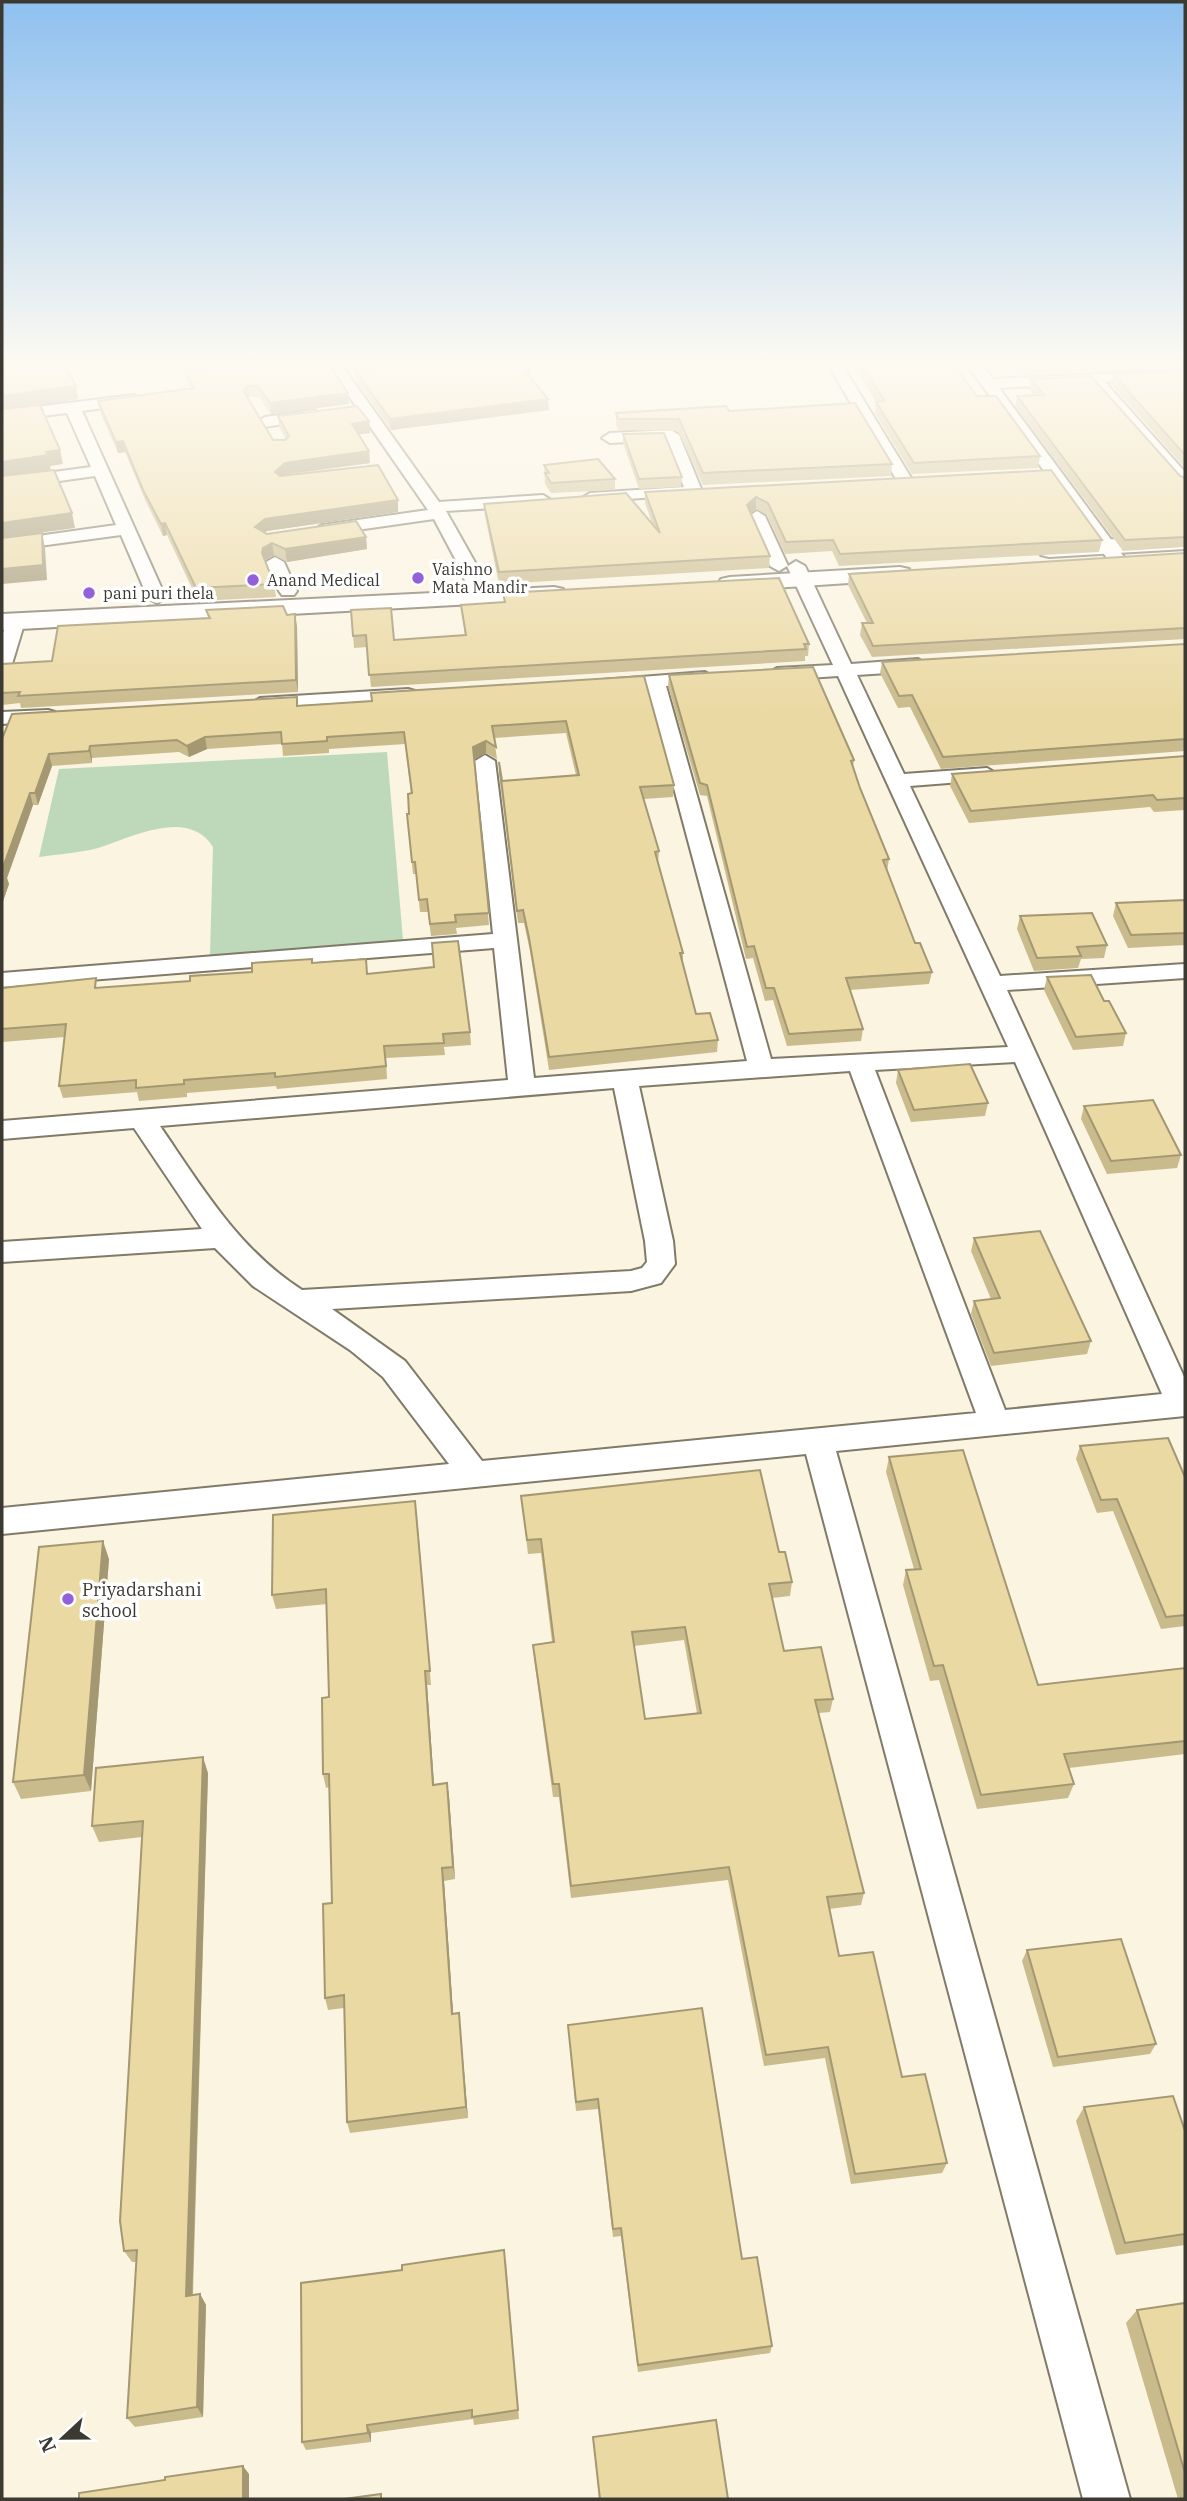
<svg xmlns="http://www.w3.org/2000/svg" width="1187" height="2501" font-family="'IBM Plex Serif',serif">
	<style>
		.green { fill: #bdd9b9 }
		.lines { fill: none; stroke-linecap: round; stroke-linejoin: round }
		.minor-casing { stroke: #807a69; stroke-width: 4 }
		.secondary-casing { stroke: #807a69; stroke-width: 4 }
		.minor { fill: #fff; fill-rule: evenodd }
		.secondary { fill: #fff; fill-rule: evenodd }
		.wall { fill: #cabb8d; fill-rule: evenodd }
		.shaded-wall { fill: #a49873 }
		.building { fill: #ebd9a4; stroke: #a49873; stroke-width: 2; fill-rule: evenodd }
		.poi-dot { fill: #9260d9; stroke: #fff; stroke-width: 2.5 }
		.labels { text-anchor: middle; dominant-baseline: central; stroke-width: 7; stroke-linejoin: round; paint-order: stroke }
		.far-poi-label { font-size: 16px; fill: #3b3932; stroke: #fff; text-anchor: start }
		.poi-label { font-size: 18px; fill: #3b3932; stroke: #fff; text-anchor: start }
	</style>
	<rect width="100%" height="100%" fill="#faf4e1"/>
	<!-- green -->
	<path class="green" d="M387,752L403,940L210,955L213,847C188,807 131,838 98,848C79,853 59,854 39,857L59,769Z"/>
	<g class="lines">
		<!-- minor casing -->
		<g class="minor-casing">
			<path id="minor" d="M326,363H340L439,502L543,495L551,500L543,505L446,511L477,566L490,598L487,602H475L472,598L459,566L434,519L322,535L314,530L322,525L428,510Z
				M827,363H841L913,481L911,484H899Z
				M966,363H980L993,379L1185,370V378L1105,382L1185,472V487L1179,485L1090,383L999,388L1124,557L1127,561L1124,565H1112Z
				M134,395L142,400L139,403L82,411L166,598L157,603L148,598L121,535L2,551V541L116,525L95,476L2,489V479L91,467L67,413L2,421V411Z
				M314,410L322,415L319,418L265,427L257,422L265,417Z
				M671,430L679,435L702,491L700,494L584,502L582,498L590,493L684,487L665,440L610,443L602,438L610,433Z
				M757,511L765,516L788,566L796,561L805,566L851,664L918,659L928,665L918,671L857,675L904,774L987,768L997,774L987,780L910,786L1000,976L1185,964V978L1007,990L1185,1379V1416L836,1451L1130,2499H1083L806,1454L2,1534V1508L449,1464L383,1377L350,1350L253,1286L215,1248L2,1262V1242L202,1229L134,1128L2,1139V1121L508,1080L494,948L2,987V973L493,934L475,761L485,755L495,761L534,1078L747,1061L647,687L602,688L599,684L602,680L705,672L715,678L705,684L666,686L771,1059L1008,1047L838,676L777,680L767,674L777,668L833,665L787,566L779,571L770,566L749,516ZM1015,1062L1162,1394L1005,1410L875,1070ZM850,1071L976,1413L482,1461L405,1361L332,1309L631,1291L661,1283L675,1264L673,1241L639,1086ZM614,1088L645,1241L647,1262L642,1268L631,1271L302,1290C238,1249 202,1187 160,1126Z
				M275,557L284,562L297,591L294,595H282L279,591L266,562Z
				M16,615L25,621L12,664L2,670V636L7,621Z
				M408,689L415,691L418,695L415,699L260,710L250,704L260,698Z
				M48,710L55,712L58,716L55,720L2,724V712Z"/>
		</g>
		<!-- secondary casing -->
		<g class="secondary-casing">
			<path id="secondary" d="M1185,535V549L1049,557L1041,555L1037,550L1041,545L1049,543Z
				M900,567L909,569L912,574L909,579L730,591L721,589L718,584L721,579L730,577Z
				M554,587L563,589L566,594L563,599L2,630V614Z"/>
		</g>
		<!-- minor -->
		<use href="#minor" class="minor"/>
		<!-- secondary -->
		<use href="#secondary" class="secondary"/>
	</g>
	<!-- wall -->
	<path class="wall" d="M852,363H913L916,368L977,396L1040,456L1038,468L912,474L875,413L876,402Z
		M1008,363H1185V368L1018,375Z
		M355,370L531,371V379L549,410L391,430L356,381Z
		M185,371L348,393L349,404L271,414L259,397H249L248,398L273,440H285L286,439L279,427L278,416L369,421L370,433L359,434L369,451L370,463L286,475L398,512L267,531L265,532L267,534L366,537L367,549L287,562L274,555L265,560L274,584L276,597L198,601L167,535L163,536L146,502L125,452L118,453L100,412L98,401L191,389L187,382Z
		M1185,371V468L1111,384L1113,374Z
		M1031,379L1180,476L1185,478V550V547L1123,551L1015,406L1017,396L1034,395L1029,389Z
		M729,411L892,464L891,476L703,485L678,431L618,430L616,424V413Z
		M623,434L682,477L681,487L639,489L623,443Z
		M544,465L615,479V490L551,493L545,484Z
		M1051,470L1102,540L1099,552L839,566L832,551L785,554L767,515L756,509L751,513L770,556L769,568L499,584L485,516L484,504L652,523L645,503V492Z
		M1185,553V639L872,657L860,635L862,623H867L848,585L849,574Z
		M503,593L809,644L808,656H805V661L371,687L367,647L354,648L351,610L394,640L465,635L461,605L504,602Z
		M206,610L287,615L297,626L298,692L21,708L20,703L2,705V664L52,661L208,618Z
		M1185,644V751L941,769L910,707L898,708L880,673L882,662Z
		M669,675L854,760L853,767L860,788L889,859L887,871L915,943L932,972L929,984L850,990L863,1029L861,1041L787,1046L773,1000L765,1001L753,958L746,959L707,796L700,795L668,686Z
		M644,676L674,785L673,797L644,799L659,851L658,863L683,953V964L696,1014L718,1040L717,1052L549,1070L530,951L524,923H518L499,774V762L502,781L576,775L566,733L494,738L497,759L486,753L474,759L489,925L456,928L457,934L431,936L428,912H420L416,874H413L408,826L411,793L405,744L329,749V753L283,756L282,744L207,749L189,757L179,752L92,758V763L52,766L38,805H33L7,878L9,884L2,904V739L298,705L372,701Z
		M1185,756V810L1154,812L1150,807L969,823L950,786L952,774Z
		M1185,900V945L1128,948L1113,916L1116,903Z
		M1020,916L1107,945L1104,958L1081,959L1078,968L1034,971L1017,929Z
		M313,963L368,973L470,1032L471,1045L444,1047L445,1055L386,1058L387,1079L277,1089L276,1086L187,1093V1097L139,1101L137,1092L63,1098L59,1086L65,1037L2,1042V988H99L190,981Z
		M1047,977L1104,1001L1126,1033L1123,1046L1073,1050L1044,990Z
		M898,1070L988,1103L985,1116L911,1122L896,1083Z
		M1084,1106L1181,1155L1177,1168L1107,1174L1081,1119Z
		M974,1238L1091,1341L1087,1354L991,1366L971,1314L974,1301L991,1299L971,1251Z
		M1080,1446L1185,1477V1626L1161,1629L1113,1511L1097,1513L1076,1459Z
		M889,1457L1038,1685L1185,1668V1754L1069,1768L1074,1784L1068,1798L977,1809L939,1680L930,1681L903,1585L906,1570L914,1569L886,1472Z
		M521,1496L779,1552L792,1582L790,1596L772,1598L784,1651L833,1699L830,1712L819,1713L864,1893L861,1905L829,1909L839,1956L947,2163L942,2173L851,2184L825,2058L764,2066L728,1880L571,1898L559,1797H553L534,1658L533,1645L552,1642L541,1553L528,1554ZM684,1640L697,1713L645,1719L634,1646Z
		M417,1515L431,1685H427L434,1785L447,1783L449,1796L455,1879L444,1881L453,2014L459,2013L460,2025L468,2118L350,2133L347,2122L344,2008L328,2010L325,1998L332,1903L329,1787L326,1788L323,1774L329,1697L327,1604L276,1609L272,1595Z
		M109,1559L91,1791L21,1799L13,1782Z
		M208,1773L193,2295L200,2294L206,2305L203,2417L135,2427L127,2418L136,2262H132L124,2251L142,1837L99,1842L92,1826Z
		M1027,1950L1156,2044L1150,2054L1053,2067L1022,1961Z
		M568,2025L742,2259L772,2346L770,2353L638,2372L621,2236L613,2237L598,2109L576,2111Z
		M1084,2107L1185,2131V2245L1116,2255L1076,2121Z
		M506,2261L519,2419L474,2425L473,2419L371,2433V2442L306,2450L302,2442Z
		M1185,2303V2499H1178L1126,2323L1137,2310Z
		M593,2437L728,2499H599Z"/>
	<!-- shaded-wall -->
	<path class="shaded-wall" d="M181,363H235L182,371Z
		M346,363H395L346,368Z
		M76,386L78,399L2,411V396Z
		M248,386L249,397L244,401L243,390Z
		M348,393L349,404L271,414L270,403Z
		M548,399L549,410L391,430L390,419Z
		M369,421L370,433L353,435L352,424Z
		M123,441L125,452L118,453L116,442Z
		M60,450L63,464L50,466L51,470L2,476V462Z
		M369,451L370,463L287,474L277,483L275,472L285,463Z
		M756,497V509L747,517V505Z
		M398,500V512L267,531L257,539L255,527L265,519Z
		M72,513L75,528L2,538V523Z
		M165,523L167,535L163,536L161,524Z
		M42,533L45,548L47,580L2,584V569Z
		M366,537L367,549L287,562L285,549Z
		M272,543L274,555L265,560L262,553L263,548Z
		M295,614L297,626L298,692L296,680Z
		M205,737L207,749L189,757L187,746Z
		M486,741V753L474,759L473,747Z
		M90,746L92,758V763L89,751Z
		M49,754L52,766L38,805L35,793Z
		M30,793L33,805L7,878L9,884L2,904V870Z
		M103,1541L109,1559L91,1791L84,1775Z
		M425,1671L427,1685L435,1798L433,1785Z
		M203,1757L208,1773L192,2306L186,2296Z
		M447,1783L449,1796L455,1879L453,1867Z
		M442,1868L444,1881L454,2026L452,2014Z
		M459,2013L460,2025L468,2118L466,2107Z
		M200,2294L206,2305L203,2417L197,2407Z
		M367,2425L371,2433V2442L368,2433Z
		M243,2466L249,2474V2499H243Z"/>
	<!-- building -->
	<path class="building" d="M2,363H64L76,386L2,396Z
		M248,363H328L348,393L270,403L258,386H248L243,390L273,440H285L289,436L278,416L357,406L369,421L352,424L369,451L285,463L275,472L280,476L378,465L398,500L265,519L255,527L267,534L356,521L366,537L285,549L272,543L263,548L262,553L274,584L196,588L165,523L161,524L143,490L123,441L116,442L98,401L194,388L185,371Z
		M415,363H524L531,371L526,372L548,399L390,419L355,370Z
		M860,363H913L916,368L955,366L977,396H996L1040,456L914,463L876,402L885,401Z
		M1018,363H1085L1020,365Z
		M1185,371V455L1113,374Z
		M1091,376L1180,476L1185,478V537L1125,540L1017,396L1044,395L1031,379Z
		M855,403L892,464L703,473L679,419H618L616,413L726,406L729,411Z
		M40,405L60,450L46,452L48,455L2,462V409Z
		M664,433L682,477L639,479L623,434Z
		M598,459L615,479L551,483L545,473H549L544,465Z
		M54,470L72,513L2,523V476Z
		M1051,470L1102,540L840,554L833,540L786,542L768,503L756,497L747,505L770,556L499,572L484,504L626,493L660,533L645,492Z
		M42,533L43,565L2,569V538Z
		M1185,553V628L873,646L862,623H873L849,574Z
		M779,578L809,644H804L806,649L369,675L366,635L353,636L351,610L391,608L394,640L466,635L461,605L505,602L503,593Z
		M283,606L287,615L295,614L296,680L18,696L20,692L2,693V664L52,661L58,626L210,618L206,610Z
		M1185,644V739L943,757L912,695L899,696L882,662Z
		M813,667L854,760L851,761L860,788L889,859L883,860L915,943H920L932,972L846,978L863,1029L789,1034L774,988H766L754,946L747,947L707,785L700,783L669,675Z
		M644,676L674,785L640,787L659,851L655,852L683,953H680L696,1014L710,1013L718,1040L549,1057L529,938L523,910L517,911L499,762L502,781L579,775L566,721L492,726L496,747L486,741L473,747L489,913L455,915L456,922L430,924L427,899L419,900L415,862H412L407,814H409L408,794L412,793L404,732L327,737V741L282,744L281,732L205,737L187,746L177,740L90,746L89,751L49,754L35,793H30L2,870V739L12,714L297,697V706L372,701L371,693Z
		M1185,756V798L1157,800L1153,795L971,811L952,774Z
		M2,872H5L2,882Z
		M1185,900V933L1131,935L1116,903Z
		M1092,913L1107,945L1077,947L1081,956L1037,958L1020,916Z
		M458,941L470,1032L443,1034L444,1043L384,1046L386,1066L275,1077V1073L184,1080V1084L136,1088V1080L59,1086L66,1024L2,1029V988L96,978L95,988L190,981V976L252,972V963L312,959V963L366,959L367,974L434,967L432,943Z
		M1091,975L1104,1001H1109L1126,1033L1076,1037L1047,977Z
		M970,1064L988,1103L914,1110L898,1070Z
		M1153,1100L1181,1155L1111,1161L1084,1106Z
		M1040,1231L1091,1341L994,1353L974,1301L1000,1298L974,1238Z
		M1168,1438L1185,1477V1615L1166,1617L1117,1499L1101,1500L1080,1446Z
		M963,1450L1038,1685L1185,1668V1741L1064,1754L1074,1784L981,1795L943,1665L934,1666L906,1570L921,1569L889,1457Z
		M760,1470L779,1552H785L792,1582L769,1584L784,1651L821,1647L833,1699L815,1700L864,1893L827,1897L839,1956L873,1952L902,2077L925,2074L947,2163L855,2174L828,2047L766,2055L729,1867L571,1886L559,1784H553L533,1645L554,1642L541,1539L527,1540L521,1496ZM685,1627L701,1713L645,1719L632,1632Z
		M415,1501L430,1671H425L433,1785L447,1783L453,1867L442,1868L452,2014L459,2013L466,2107L347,2122L344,1995L325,1998L323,1904L332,1903L329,1774H323L322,1698L329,1697L326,1589L272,1595L273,1515Z
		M103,1541L84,1775L13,1782L39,1547Z
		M203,1757L186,2296L200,2294L197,2407L127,2418L137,2250L124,2251L120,2221L143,1821L92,1826L96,1768Z
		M1121,1939L1156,2044L1058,2057L1027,1950Z
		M702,2008L742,2259L757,2257L772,2346L638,2365L621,2228L613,2229L598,2099L576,2102L568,2025Z
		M1173,2096L1185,2131V2234L1125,2243L1084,2107Z
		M504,2250L518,2410L472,2417V2410L367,2425L368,2433L302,2442L301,2283L402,2270V2265Z
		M1185,2303V2473L1137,2310Z
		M716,2420L728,2499H600L593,2437Z
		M243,2466V2499H79V2493L165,2480V2477Z
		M381,2494V2499H344Z"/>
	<!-- sky -->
	<linearGradient id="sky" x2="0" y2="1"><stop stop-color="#8ec0ef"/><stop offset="0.51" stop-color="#fdfaf2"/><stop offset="1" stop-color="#fdfaf2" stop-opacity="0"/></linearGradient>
	<rect width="1187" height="713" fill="url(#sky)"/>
	<!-- markers -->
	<g class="poi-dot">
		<circle cx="418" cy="578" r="7"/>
		<circle cx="253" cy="580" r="7"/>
		<circle cx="89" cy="593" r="7"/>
		<circle cx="68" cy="1599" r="7"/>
	</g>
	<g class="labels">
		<!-- far-poi labels -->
		<g class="far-poi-label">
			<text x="432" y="569">Vaishno<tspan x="432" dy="18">Mata Mandir</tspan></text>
			<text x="267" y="580">Anand Medical</text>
			<text x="103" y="593">pani puri thela</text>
		</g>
		<!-- poi labels -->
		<g class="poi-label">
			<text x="82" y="1589">Priyadarshani<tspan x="82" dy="21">school</tspan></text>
		</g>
	</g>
	<!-- border -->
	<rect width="1187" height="2501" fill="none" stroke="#3b3932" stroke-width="7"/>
	<!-- north arrow -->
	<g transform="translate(63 2438) rotate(248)" stroke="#ffffff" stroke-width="5" paint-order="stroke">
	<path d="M0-5L12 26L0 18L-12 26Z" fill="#3b3932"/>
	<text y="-10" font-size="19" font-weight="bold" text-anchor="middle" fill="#3b3932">N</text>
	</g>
</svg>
